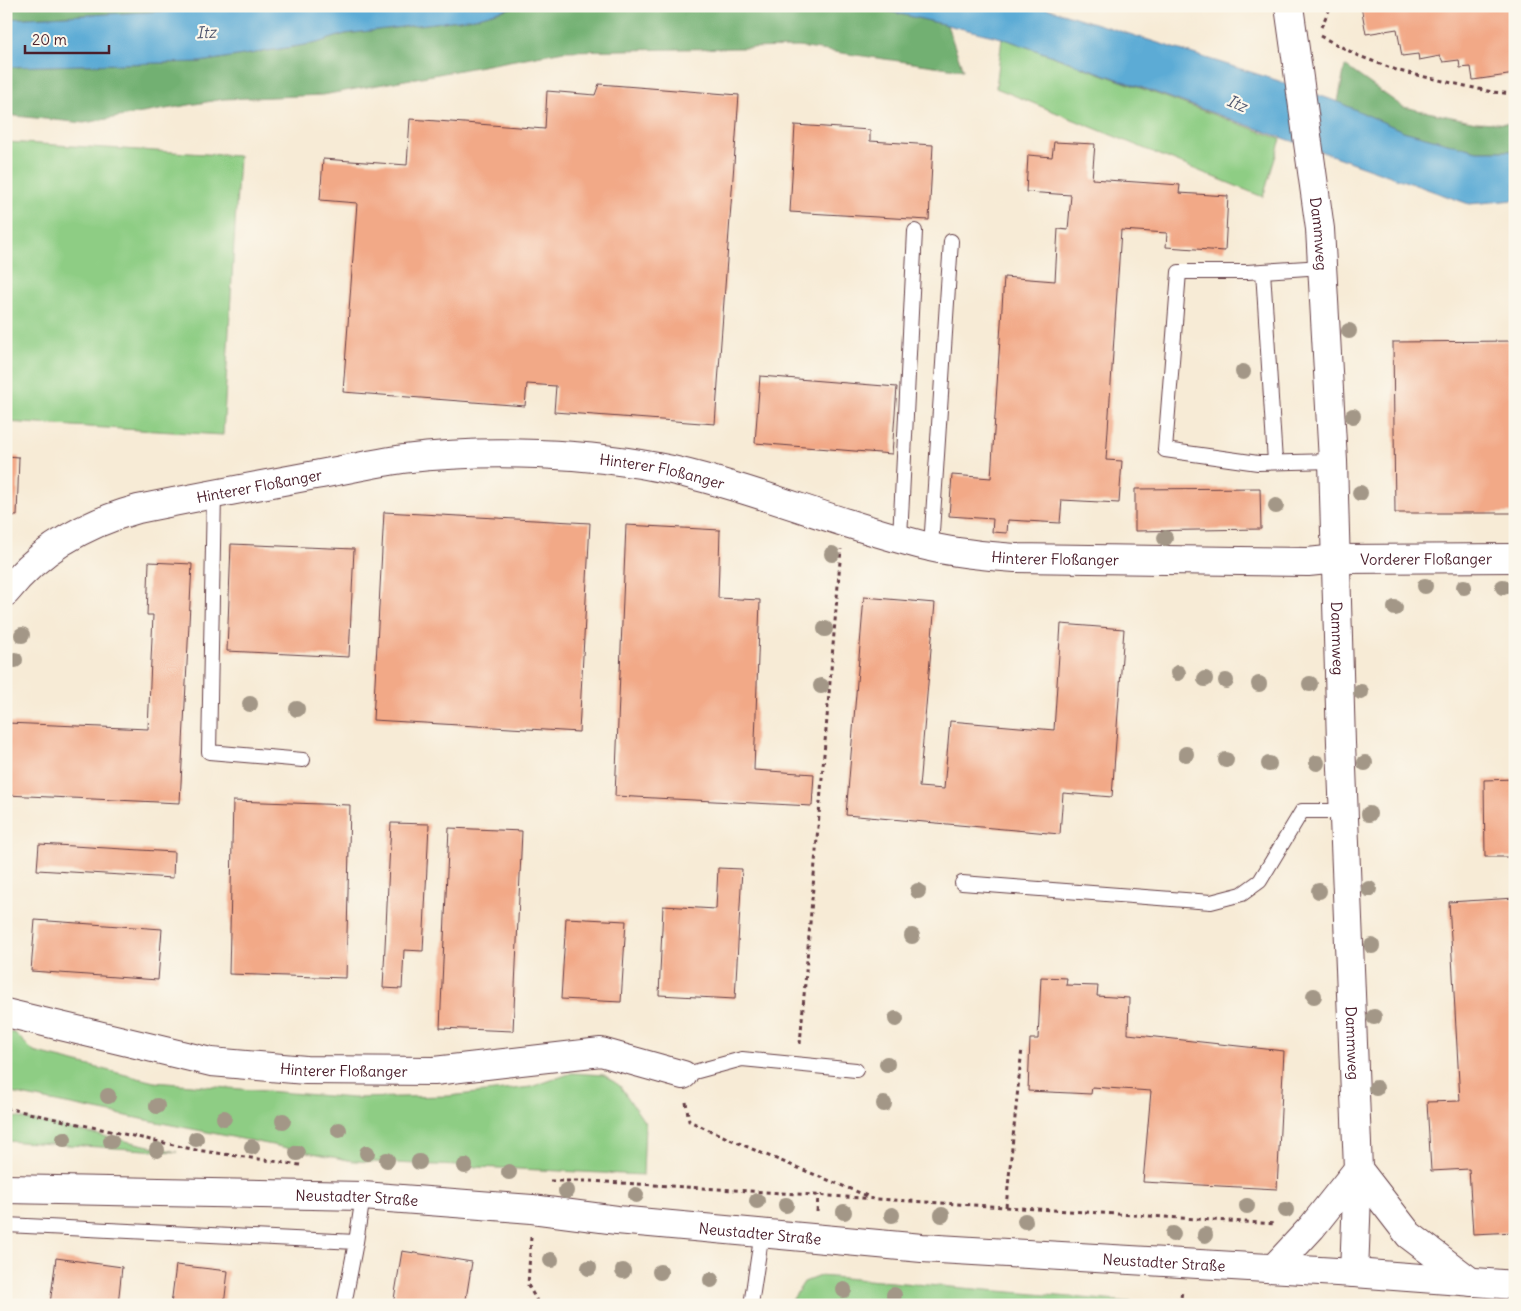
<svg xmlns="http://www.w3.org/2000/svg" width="1521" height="1311" font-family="Delius,sans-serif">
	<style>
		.green { fill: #8ecd84; stroke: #6c7658 }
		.forest { fill: #72b072; stroke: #5e684e }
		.water { fill: #5babd5; stroke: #526580 }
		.building { fill: #f2a987 }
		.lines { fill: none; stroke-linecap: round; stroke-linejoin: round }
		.service-casing { stroke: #643e45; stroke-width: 16 }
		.minor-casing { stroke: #643e45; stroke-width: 30 }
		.tertiary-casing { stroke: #643e45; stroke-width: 30 }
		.path { stroke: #643e45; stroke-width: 3; stroke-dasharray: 4 4; stroke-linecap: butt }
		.service { stroke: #fff; stroke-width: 14 }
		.minor { stroke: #fff; stroke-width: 28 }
		.tertiary { stroke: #fff; stroke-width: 28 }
		.tree { fill: #a39787 }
		.labels { text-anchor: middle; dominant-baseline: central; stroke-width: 4.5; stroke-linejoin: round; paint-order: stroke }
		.street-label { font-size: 15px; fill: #4a1f2b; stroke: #fbf7ec }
		.water-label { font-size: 16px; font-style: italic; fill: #51576f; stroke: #fbf7ec }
	</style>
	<rect width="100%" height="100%" fill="#fbf7ec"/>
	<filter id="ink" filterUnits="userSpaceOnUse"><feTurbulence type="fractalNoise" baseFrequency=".02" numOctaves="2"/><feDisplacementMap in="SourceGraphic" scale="10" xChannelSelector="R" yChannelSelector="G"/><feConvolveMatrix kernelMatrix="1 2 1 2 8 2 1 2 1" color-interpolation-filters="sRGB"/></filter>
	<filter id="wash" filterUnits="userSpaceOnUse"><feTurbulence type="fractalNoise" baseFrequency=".0096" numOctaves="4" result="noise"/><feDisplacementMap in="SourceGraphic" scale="20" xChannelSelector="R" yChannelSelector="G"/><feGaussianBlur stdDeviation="1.12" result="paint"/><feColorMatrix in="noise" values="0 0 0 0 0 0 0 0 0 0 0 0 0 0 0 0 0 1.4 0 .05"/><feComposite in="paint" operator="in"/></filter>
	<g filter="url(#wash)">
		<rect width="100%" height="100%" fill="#f7ebd6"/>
		<!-- green -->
		<path class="green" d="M1002,38L1281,139L1263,197L996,88Z
			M6,142L239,156L223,435L6,422Z
			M6,1032L15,1033L34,1052L154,1082L353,1098L449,1096L531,1087L572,1073L604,1075L620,1086L645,1123L643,1175L353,1161L6,1092Z
			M6,1115L177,1152L6,1141Z
			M820,1276L1165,1305H873L846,1303V1305H789L804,1282Z"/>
		<!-- forest -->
		<path class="forest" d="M6,6H165L167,11L6,19Z
			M517,6H866L947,25L963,70L799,47L564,51L323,95L224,99L84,123L6,115V67L200,62L317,43L345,34L475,18Z
			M1345,66L1403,107L1476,122L1515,124V151H1477L1403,131L1338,102Z"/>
		<!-- water -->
		<path class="water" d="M202,6H517L475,18L345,34L317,43L200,62L6,67V19L167,11Z
			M866,6H1040L1276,80L1338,102L1403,131L1477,151H1515V200L1469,204L1002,38Z"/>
		<g id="blocks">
			<!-- building -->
			<path class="building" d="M1361,6H1515V74L1473,80L1471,67L1460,68L1459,60L1443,62L1440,56L1419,60L1418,54L1402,56L1397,29L1366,34Z
				M599,84L739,95L715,424L554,412L556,386L527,384L525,406L343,392L357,203L320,200L323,159L407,165L410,119L545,129L547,91L595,95Z
				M795,125L870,130V141L933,145L929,220L790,212Z
				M1054,142L1095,144L1092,179L1180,185L1179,193L1228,196L1225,251L1166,247L1167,233L1121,230L1106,460L1122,461L1119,503L1062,500L1060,523L1008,520L1007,533L992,532L993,519L949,516L952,475L991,478L1004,277L1055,281L1058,229L1068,230L1071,195L1026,192L1028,155L1052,157Z
				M1515,341V513H1395L1393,342Z
				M760,376L897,387L892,454L755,443Z
				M6,456L19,457L17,516L6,515Z
				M1260,488L1261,529L1135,531V489Z
				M384,512L590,523L579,732L373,720Z
				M626,525L720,530L718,598L760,600L754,770L814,774L812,806L615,796Z
				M231,544L354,549L349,657L227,651Z
				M149,562L192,564L180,803L6,795L7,723L148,729L153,615H147Z
				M864,597L935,603L919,787L944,789L950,721L1054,730L1061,624L1124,629L1112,797L1063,793L1060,834L846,815Z
				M1515,779V857H1485L1484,780Z
				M233,801L350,805L346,978L229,974Z
				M391,823L429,824L423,951L404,950L402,989L383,988Z
				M449,828L522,831L513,1031L440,1028Z
				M39,844L174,852L173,878L37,870Z
				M718,868L742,869L735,999L659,995L663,906L716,909Z
				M1515,898V1232L1473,1234L1469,1169L1431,1171L1427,1102L1460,1101L1449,902Z
				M566,918L626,921L621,1002L561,999Z
				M35,920L162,929L158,980L31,971Z
				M1041,977L1067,978L1066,985L1098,986L1097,996L1129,998L1128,1034L1284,1051L1277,1189L1143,1182L1151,1091L1092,1087L1091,1094L1028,1091L1030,1039H1038Z
				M402,1251L472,1262L465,1305H393Z
				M56,1258L122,1267L118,1305L50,1304Z
				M176,1265L228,1271L224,1305H171Z"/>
		</g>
	</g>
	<g filter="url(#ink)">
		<use href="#blocks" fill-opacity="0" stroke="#643e45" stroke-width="1"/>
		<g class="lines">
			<!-- service casing -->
			<g class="service-casing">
				<path id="service" d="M1322,267L1247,272H1179L1165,450L1258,463L1333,461
					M1263,271L1275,462
					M214,494L209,752L303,760
					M900,538L915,231
					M931,547L951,241
					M962,883L1211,902L1242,894L1260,881L1302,811H1345
					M683,1075L742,1059L856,1070
					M6,1225L356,1242L363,1196
					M344,1305L356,1242
					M751,1305L762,1232"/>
			</g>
			<!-- minor casing -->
			<g class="minor-casing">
				<g id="minor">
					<path id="s1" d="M1289,6L1320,229L1333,461L1341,743L1358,1169L1354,1273"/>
					<path id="s2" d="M6,592C40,549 87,523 138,509C197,497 256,486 315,475C344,470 374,463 403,459C488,449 588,452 672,470C759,490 843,526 930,547C958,553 986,556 1015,558L1308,562L1337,559L1515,558"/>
					<path id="s3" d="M6,1013L211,1062L306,1070L434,1071L601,1052L683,1075"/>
					<path d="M1358,1169L1409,1235L1471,1282"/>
					<path d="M1274,1268L1312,1227L1358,1169"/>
				</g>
			</g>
			<!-- tertiary casing -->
			<g class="tertiary-casing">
				<g id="tertiary">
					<path id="s4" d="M6,1189L363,1196L532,1209L617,1220L922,1248L1354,1273L1515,1285"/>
				</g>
			</g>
			<!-- path -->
			<path class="path" d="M1321,27L1331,6
				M1320,36L1359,56L1399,71L1492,92L1515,94
				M800,1044L841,549
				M686,1102L689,1121L759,1152L870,1197
				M6,1108L196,1150L300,1165
				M550,1181H590L1275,1224
				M1006,1207L1022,1048
				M817,1212L818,1195
				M531,1237L528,1285L537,1301
				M1180,1305L1182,1291"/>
			<!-- service -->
			<use href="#service" class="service"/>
			<!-- minor -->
			<use href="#minor" class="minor"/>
			<!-- tertiary -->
			<use href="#tertiary" class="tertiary"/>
		</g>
		<!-- trees -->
		<g class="tree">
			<circle cx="1349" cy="331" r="8"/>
			<circle cx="1243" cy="372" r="8"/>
			<circle cx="1353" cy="416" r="8"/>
			<circle cx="1360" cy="493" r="8"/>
			<circle cx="1276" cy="506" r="8"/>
			<circle cx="1165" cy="538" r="8"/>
			<circle cx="832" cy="554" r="8"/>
			<circle cx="1425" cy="586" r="8"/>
			<circle cx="1464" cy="587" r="8"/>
			<circle cx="1503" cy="587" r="8"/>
			<circle cx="1395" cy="608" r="8"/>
			<circle cx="825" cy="629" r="8"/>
			<circle cx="22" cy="635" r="8"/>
			<circle cx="15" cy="660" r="8"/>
			<circle cx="1178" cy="673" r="8"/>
			<circle cx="1205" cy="679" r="8"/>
			<circle cx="1226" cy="681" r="8"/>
			<circle cx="1259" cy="684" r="8"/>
			<circle cx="1310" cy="684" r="8"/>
			<circle cx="821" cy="686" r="8"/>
			<circle cx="1361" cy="692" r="8"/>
			<circle cx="250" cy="704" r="8"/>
			<circle cx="297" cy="709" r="8"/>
			<circle cx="1186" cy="754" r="8"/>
			<circle cx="1226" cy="760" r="8"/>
			<circle cx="1317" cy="763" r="8"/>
			<circle cx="1365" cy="763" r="8"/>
			<circle cx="1269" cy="764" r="8"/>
			<circle cx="1369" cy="814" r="8"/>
			<circle cx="1369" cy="889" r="8"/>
			<circle cx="918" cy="891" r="8"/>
			<circle cx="1319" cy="891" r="8"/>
			<circle cx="912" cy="936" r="8"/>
			<circle cx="1372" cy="946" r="8"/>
			<circle cx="1314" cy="996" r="8"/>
			<circle cx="1374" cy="1017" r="8"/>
			<circle cx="896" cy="1019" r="8"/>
			<circle cx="887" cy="1064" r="8"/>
			<circle cx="1376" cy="1088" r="8"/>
			<circle cx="108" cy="1096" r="8"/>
			<circle cx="884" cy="1104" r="8"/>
			<circle cx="157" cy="1106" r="8"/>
			<circle cx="224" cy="1118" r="8"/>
			<circle cx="283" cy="1121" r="8"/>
			<circle cx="339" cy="1130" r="8"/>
			<circle cx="64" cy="1139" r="8"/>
			<circle cx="196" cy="1139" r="8"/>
			<circle cx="111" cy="1141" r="8"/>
			<circle cx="252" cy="1147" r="8"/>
			<circle cx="157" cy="1150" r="8"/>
			<circle cx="297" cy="1153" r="8"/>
			<circle cx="367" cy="1153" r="8"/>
			<circle cx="387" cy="1160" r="8"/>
			<circle cx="419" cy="1162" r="8"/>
			<circle cx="465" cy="1166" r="8"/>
			<circle cx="509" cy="1172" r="8"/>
			<circle cx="566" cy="1191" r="8"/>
			<circle cx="636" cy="1195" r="8"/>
			<circle cx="757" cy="1201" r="8"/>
			<circle cx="786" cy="1205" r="8"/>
			<circle cx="1247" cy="1206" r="8"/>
			<circle cx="1286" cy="1210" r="8"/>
			<circle cx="844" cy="1212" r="8"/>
			<circle cx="892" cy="1215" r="8"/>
			<circle cx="942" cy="1215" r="8"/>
			<circle cx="1025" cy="1221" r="8"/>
			<circle cx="1173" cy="1234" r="8"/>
			<circle cx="1205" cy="1235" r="8"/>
			<circle cx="551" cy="1260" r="8"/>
			<circle cx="589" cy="1268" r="8"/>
			<circle cx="623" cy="1271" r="8"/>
			<circle cx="660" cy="1272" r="8"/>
			<circle cx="711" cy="1280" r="8"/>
			<circle cx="844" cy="1290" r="8"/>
			<circle cx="894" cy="1295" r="8"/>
		</g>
	</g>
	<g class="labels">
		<!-- street labels -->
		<g class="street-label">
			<text stroke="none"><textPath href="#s1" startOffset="230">Dammweg</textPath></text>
			<text stroke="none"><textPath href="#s2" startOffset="689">Hinterer Floßanger</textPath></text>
			<text stroke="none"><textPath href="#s2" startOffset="282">Hinterer Floßanger</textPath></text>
			<text stroke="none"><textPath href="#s2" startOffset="1094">Hinterer Floßanger</textPath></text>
			<text stroke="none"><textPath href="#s2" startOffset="1465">Vorderer Floßanger</textPath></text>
			<text stroke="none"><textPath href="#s1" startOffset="635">Dammweg</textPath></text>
			<text stroke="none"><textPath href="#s1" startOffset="1040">Dammweg</textPath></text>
			<text stroke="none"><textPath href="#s3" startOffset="344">Hinterer Floßanger</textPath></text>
			<text stroke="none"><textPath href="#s4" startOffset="351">Neustadter Straße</textPath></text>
			<text stroke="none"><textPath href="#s4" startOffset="756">Neustadter Straße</textPath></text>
			<text stroke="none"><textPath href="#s4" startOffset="1161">Neustadter Straße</textPath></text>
		</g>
		<!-- water labels -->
		<g class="water-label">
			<text transform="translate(206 32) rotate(-3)">Itz</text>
			<text transform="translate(1237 103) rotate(22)">Itz</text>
		</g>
	</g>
	<!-- margin -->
	<rect width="1521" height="1311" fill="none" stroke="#fbf7ec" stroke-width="25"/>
	<!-- scale -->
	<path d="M25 45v8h84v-8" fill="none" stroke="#4a1f2b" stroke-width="2.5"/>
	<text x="32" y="45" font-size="15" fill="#4a1f2b" stroke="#fbf7ec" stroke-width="4" paint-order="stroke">20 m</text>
</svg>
